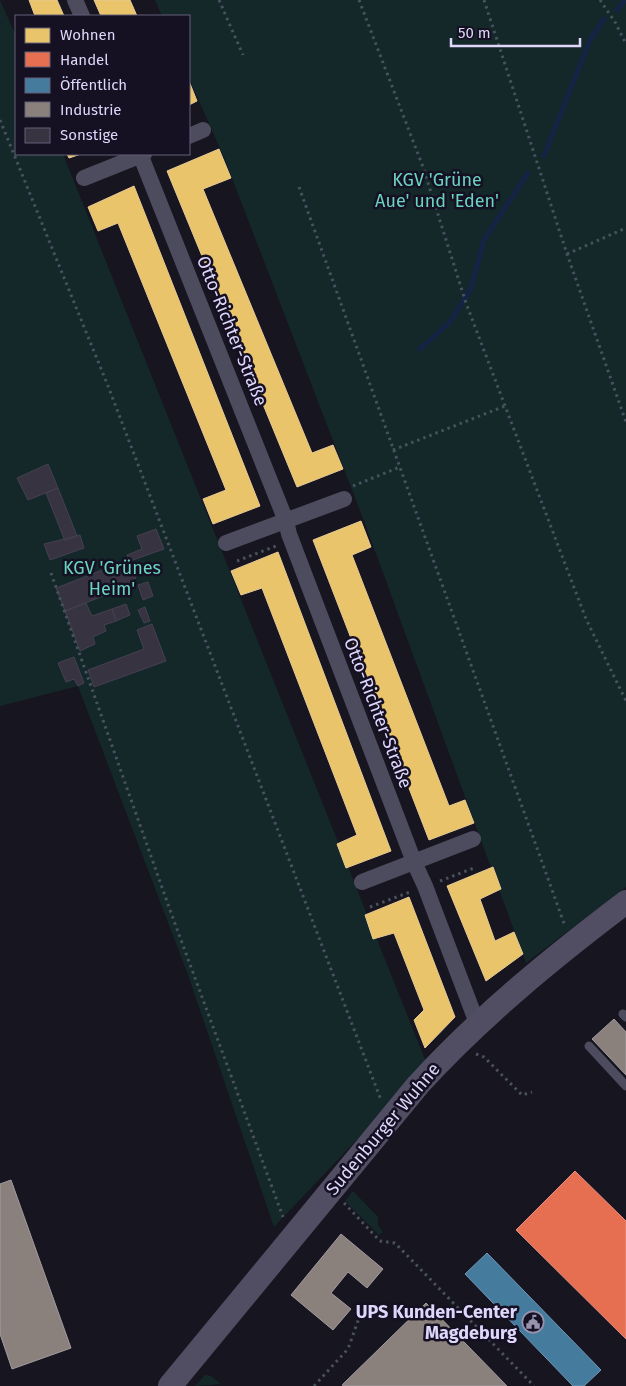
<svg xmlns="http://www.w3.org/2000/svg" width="626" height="1386" font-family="'Fira Sans',sans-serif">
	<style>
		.green { fill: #14282a }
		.homes { fill: #e9c46a; stroke: #e6ca96 }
		.shops { fill: #e76f51; stroke: #e48e84 }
		.public { fill: #457b9d; stroke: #7397b9 }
		.industry { fill: #8a817c; stroke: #a39ba2 }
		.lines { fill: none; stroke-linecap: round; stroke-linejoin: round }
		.stream { stroke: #152444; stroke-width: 5 }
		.building { fill: #373341; stroke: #454052 }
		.path { stroke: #48515e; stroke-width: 3; stroke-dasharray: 2.5 4; stroke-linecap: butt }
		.service { stroke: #4d4b5e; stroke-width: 9 }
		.minor { stroke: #4d4b5e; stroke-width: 16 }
		.secondary { stroke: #514e64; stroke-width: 24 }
		.labels { text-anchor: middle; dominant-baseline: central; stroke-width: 5; stroke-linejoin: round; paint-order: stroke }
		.park-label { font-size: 18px; fill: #6ad3c1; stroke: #151123 }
		.street-label { font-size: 18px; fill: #ded7fb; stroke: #151123 }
		.poi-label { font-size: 18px; font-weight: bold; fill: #ded7fb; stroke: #151123; text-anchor: end }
	</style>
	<rect width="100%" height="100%" fill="#17151f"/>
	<!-- green -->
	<path class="green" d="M0,0L16,36V154H63L426,1062L385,1110L274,1227L188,975L78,686L0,706Z
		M155,0H626V887L526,963L364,521L225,160L189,78V16H162Z
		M353,1191L378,1217V1225L383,1232L379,1235L345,1201Z
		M205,1375L211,1376L221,1384L195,1386Z"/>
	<!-- homes -->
	<path class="homes" d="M29,0H57L64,16H35Z
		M94,0H130L137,16H101Z
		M189,81L197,101L189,105Z
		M219,149L231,178L203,189L312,453L333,445L343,469L297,487L167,171Z
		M67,154H81L69,158Z
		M134,186L260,506L213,524L203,499L226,490L118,223L98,231L88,207Z
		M361,521L371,547L352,555L449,806L465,800L474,823L429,840L313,540Z
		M278,552L391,851L346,868L337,844L357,835L262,588L241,595L231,571Z
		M493,867L501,889L480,899L495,941L514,932L523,954L486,981L447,886Z
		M409,897L455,1017L425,1048L414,1020L424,1010L394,933L373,939L365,915Z"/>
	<!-- shops -->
	<path class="shops" d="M575,1171L626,1221V1339L516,1230Z"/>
	<!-- public -->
	<path class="public" d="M487,1253L601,1370L584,1386H573L465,1274Z"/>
	<!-- industry -->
	<path class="industry" d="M614,1019L626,1032V1075L592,1039Z
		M11,1180L71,1348L12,1369L0,1334V1184Z
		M341,1234L383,1269L367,1288L348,1272L331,1293L351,1309L333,1330L291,1295Z
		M426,1303L507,1386H344L342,1385Z"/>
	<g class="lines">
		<!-- stream -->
		<path class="stream" d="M617,10L625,0
			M544,156L590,40L604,19
			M420,349L451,321L471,288L484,240L528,173"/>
	</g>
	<!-- building -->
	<path class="building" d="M48,464L58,488L28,500L17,478Z
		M58,488L77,536L65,541L46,493Z
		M156,529L164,549L130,561L127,555L142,549L137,536Z
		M80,535L84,548L50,560L44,544Z
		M123,562L125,566L131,564L136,578L129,581L131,585L65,611L56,588Z
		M148,582L153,596L143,600L138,585Z
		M86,603L92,616L112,609L116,621L104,625L106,631L93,637L95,644L80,651L65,611Z
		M126,604L130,615L116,621L112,609Z
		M145,607L150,621L144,623L138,610Z
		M152,624L166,661L94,687L88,670L144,649L137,630Z
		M74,657L84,683L78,686L74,679L66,682L58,663Z"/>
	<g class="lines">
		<!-- path -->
		<path class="path" d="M219,0L243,55
			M359,0L423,167L466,303L559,548L586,619L626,701
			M484,0L567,254L626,422
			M600,0L615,22L626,44
			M0,120L108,386L381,1100
			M299,187L565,926
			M567,254L626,228
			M393,450L505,406
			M353,486L400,467
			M237,561L276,546
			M51,573L170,910L283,1217
			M440,881L474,868
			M370,907L410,892
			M476,1054L484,1057L522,1095L532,1092
			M344,1203L380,1241L395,1243L534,1386
			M314,1386L348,1349L364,1304"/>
		<!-- service -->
		<path class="service" d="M623,1014L626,1017
			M589,1046L626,1086"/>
		<!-- minor -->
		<path class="minor" d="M75,0L82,16
			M189,136L203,130
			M140,154L286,521L289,534L414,862L425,886L477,1023
			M84,178L144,154
			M226,543L344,499
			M362,882L473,839"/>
		<!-- secondary -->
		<path class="secondary" d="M170,1386L418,1085C481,1016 552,958 626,902"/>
	</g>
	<!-- icons -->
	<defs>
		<g id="civic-ring" transform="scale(1.125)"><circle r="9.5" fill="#151123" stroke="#9893ae" stroke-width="1.5"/><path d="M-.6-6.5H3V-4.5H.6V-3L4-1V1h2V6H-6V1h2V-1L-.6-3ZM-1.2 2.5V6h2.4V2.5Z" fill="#9893ae"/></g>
	</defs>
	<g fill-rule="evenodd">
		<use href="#civic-ring" x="533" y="1322"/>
	</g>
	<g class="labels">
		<!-- park labels -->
		<g class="park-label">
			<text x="437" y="180">KGV 'Grüne<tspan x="437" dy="21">Aue' und 'Eden'</tspan></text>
			<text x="112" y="568">KGV 'Grünes<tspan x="112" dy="21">Heim'</tspan></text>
		</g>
		<!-- street labels -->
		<g class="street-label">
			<text transform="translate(232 331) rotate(68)">Otto-Richter-Straße</text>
			<text transform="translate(378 713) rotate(69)">Otto-Richter-Straße</text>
			<text transform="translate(383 1129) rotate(-50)">Sudenburger Wuhne</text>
		</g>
		<!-- poi labels -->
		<g class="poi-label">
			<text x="517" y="1312">UPS Kunden-Center<tspan x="517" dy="21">Magdeburg</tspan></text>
		</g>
	</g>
	<!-- legend -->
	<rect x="15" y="15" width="175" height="140" fill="#151123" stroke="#656079"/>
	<rect x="25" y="28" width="25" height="15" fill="#e9c46a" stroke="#656079"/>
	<text x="60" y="40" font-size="15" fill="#ded7fb">Wohnen</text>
	<rect x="25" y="52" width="25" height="15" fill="#e76f51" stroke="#656079"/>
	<text x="60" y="65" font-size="15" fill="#ded7fb">Handel</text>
	<rect x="25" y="78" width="25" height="15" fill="#457b9d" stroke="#656079"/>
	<text x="60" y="90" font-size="15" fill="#ded7fb">Öffentlich</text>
	<rect x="25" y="102" width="25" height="15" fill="#8a817c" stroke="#656079"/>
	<text x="60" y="115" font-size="15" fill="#ded7fb">Industrie</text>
	<rect x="25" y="128" width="25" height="15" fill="#373341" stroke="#656079"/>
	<text x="60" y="140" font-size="15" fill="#ded7fb">Sonstige</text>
	<!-- scale -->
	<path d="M451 38v8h129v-8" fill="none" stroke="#ded7fb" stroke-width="2.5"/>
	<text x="458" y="38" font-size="15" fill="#ded7fb" stroke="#151123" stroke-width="4" paint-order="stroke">50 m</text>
</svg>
